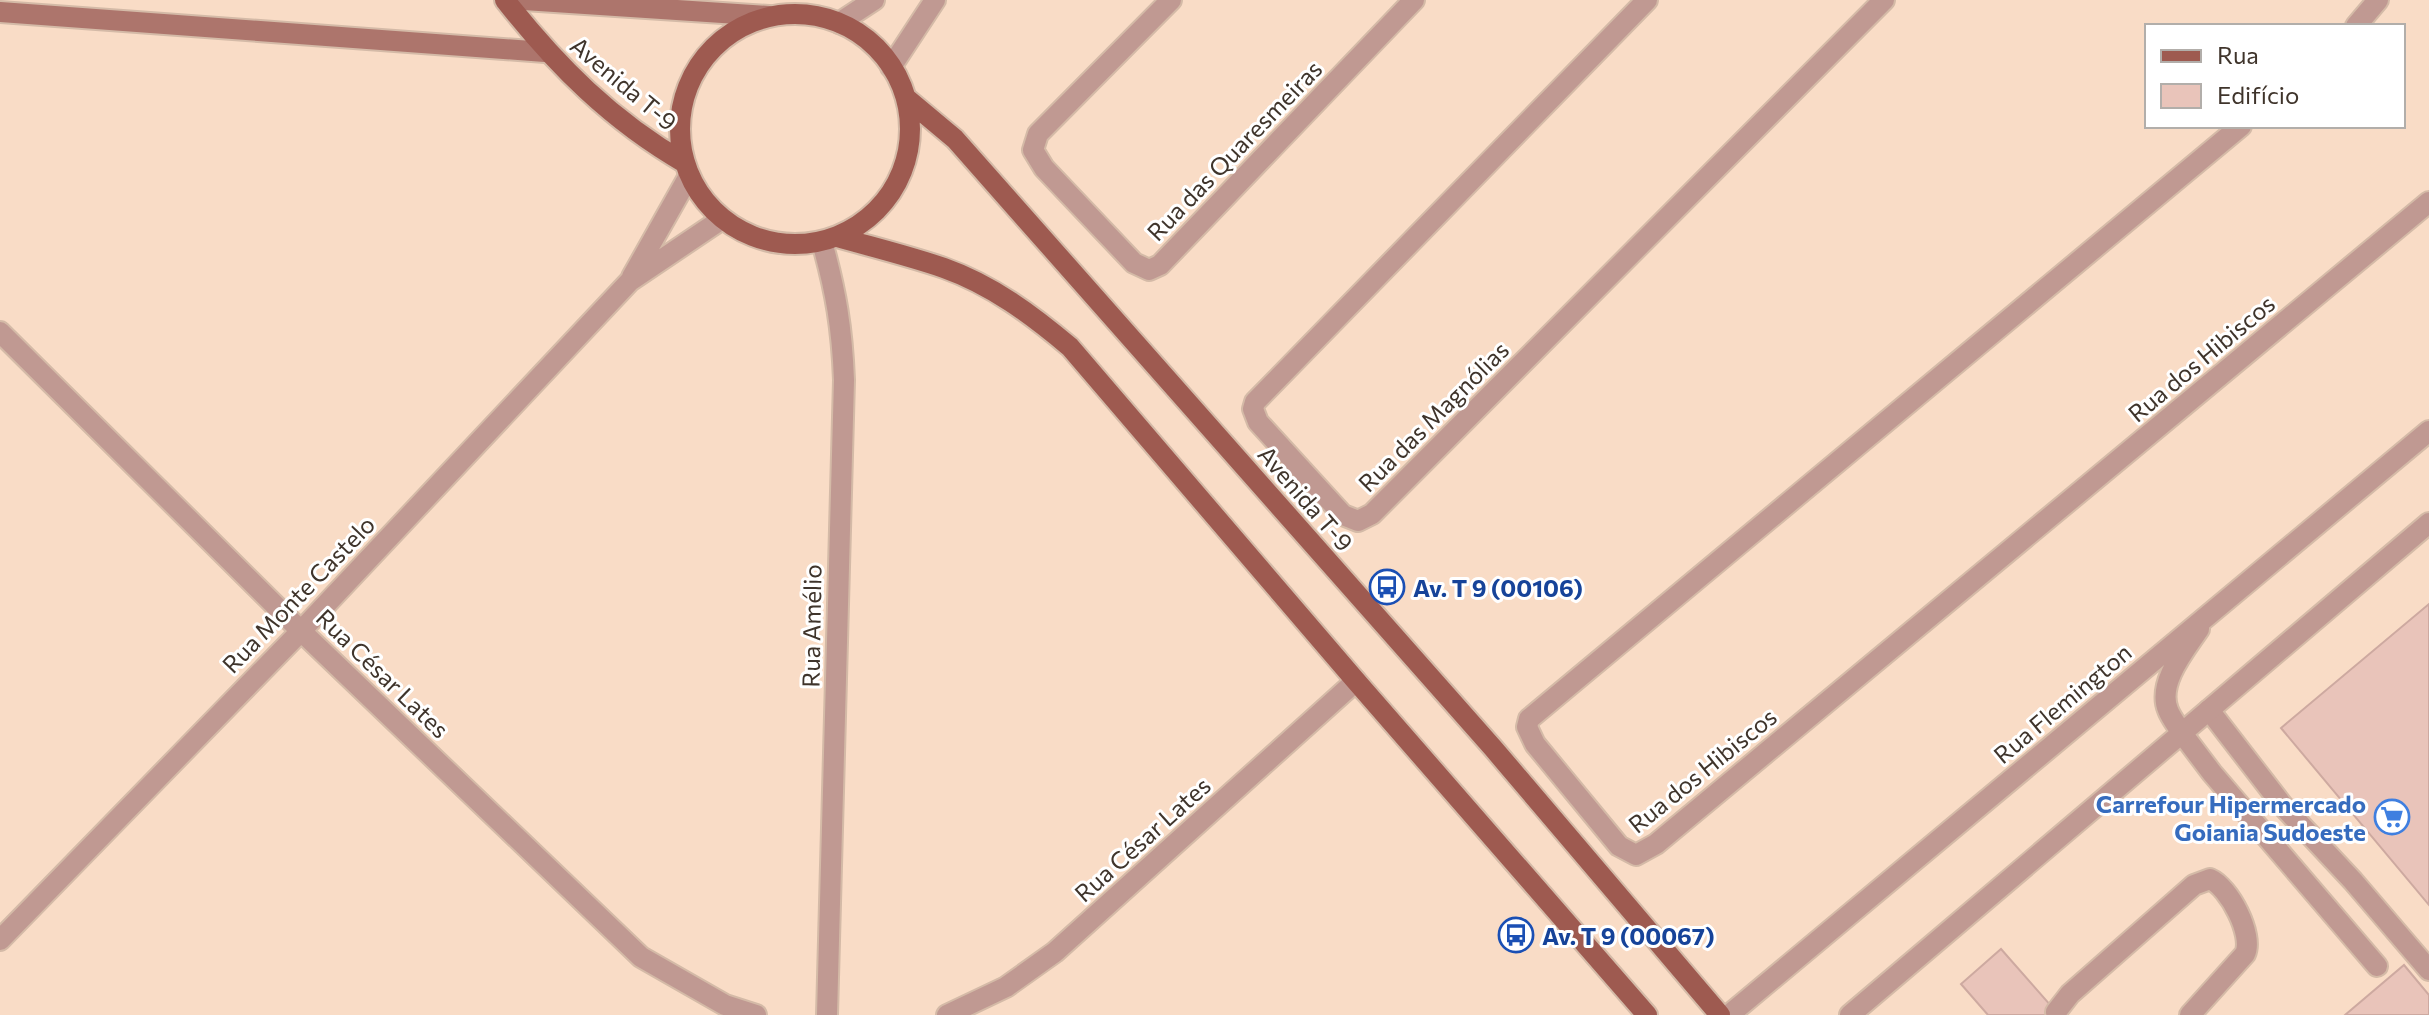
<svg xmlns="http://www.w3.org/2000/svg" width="2429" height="1015" font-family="Commissioner,sans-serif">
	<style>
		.building { fill: #e9c4ba; stroke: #cda9a0; stroke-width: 2 }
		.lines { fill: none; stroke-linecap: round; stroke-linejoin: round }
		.service-casing { stroke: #d4baa7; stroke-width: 24 }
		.minor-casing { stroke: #d4baa7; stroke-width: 24 }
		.tertiary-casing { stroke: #d4baa7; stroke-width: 24 }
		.secondary-casing { stroke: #d4baa7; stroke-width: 24 }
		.primary-casing { stroke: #d4baa7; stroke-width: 24 }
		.service { stroke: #c09992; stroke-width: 20 }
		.minor { stroke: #c09992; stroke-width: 20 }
		.tertiary { stroke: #c09992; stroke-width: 20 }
		.secondary { stroke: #ad756c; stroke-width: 20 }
		.primary { stroke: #9e5a50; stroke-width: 20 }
		.labels { text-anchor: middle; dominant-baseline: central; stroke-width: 6; stroke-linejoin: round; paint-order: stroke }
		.street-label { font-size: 24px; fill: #3f342b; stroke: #fff }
		.transit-label { font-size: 24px; font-weight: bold; fill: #164399; stroke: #fff; text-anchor: start }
		.shop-label { font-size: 24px; font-weight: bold; fill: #366cbe; stroke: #fff; text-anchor: end }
	</style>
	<rect width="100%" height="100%" fill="#f9dcc6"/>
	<!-- building -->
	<path class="building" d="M2429,604V905L2281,728Z
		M2001,949L2059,1015H1988L1961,984Z
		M2404,965L2429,995V1015H2345Z"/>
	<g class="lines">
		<!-- service casing -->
		<g class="service-casing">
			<path id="service" d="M2209,710L2283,806L2353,881L2429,970
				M2181,732L2212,773L2377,966
				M2056,1012L2070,994L2194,885L2210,879C2229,887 2254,935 2245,954L2190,1015"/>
		</g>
		<!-- minor casing -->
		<g class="minor-casing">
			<path id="minor" d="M1171,0L1038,134L1033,150L1044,168L1134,263L1149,270L1160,265L1414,0
				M1647,0L1255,402L1253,409L1258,422L1343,515L1358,521L1372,514L1884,0
				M2356,26L2378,0
				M2241,126L1529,719L1527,727L1535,744L1619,846L1636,855L1656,844L2429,202
				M822,242C836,292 842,328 844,380L827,1015
				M632,277L689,176
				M0,332L301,631L641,957L725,1005L756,1015
				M0,940L301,631L630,281L722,219
				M947,1015L1006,987L1055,952L1356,681"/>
		</g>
		<!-- tertiary casing -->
		<g class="tertiary-casing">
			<path id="tertiary" d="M839,23L874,0
				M891,67L935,0
				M2181,732C2177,725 2171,718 2168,710C2157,683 2185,650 2199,629
				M1729,1015L2429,431
				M1850,1015L2429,523"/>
		</g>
		<!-- secondary casing -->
		<g class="secondary-casing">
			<path id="secondary" d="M524,0L769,16
				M0,12L545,52"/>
		</g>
		<!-- primary casing -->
		<g class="primary-casing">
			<path id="primary" d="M505,0C557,66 612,121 685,163
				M680 129a115 115 0 1 1 230 0a115 115 0 1 1-230 0Z
				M906,98L955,139L1493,748L1720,1015
				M837,237C872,247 909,256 944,268C992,285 1032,315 1070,347L1356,681L1647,1015"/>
		</g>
		<!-- service -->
		<use href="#service" class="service"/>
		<!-- minor -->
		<use href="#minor" class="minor"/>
		<!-- tertiary -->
		<use href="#tertiary" class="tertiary"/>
		<!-- secondary -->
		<use href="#secondary" class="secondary"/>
		<!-- primary -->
		<use href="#primary" class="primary"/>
	</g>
	<!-- icons -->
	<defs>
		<g id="bus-ring" transform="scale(1.8)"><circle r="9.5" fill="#fff" stroke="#1a4fb4" stroke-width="1.5"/><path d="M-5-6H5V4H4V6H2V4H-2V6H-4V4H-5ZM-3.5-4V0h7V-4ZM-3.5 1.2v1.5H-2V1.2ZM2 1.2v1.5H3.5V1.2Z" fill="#1a4fb4"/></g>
		<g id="supermarket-ring" transform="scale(1.8)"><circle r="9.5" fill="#fff" stroke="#3f7fe0" stroke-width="1.5"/><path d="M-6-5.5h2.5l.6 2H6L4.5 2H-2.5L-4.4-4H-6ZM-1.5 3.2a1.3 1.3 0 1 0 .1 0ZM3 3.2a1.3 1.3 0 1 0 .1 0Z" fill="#3f7fe0"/></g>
	</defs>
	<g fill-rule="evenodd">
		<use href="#bus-ring" x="1387" y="587"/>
		<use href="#supermarket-ring" x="2392" y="817"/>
		<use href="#bus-ring" x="1516" y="935"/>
	</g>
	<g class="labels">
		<!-- street labels -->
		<g class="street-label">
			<text transform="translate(624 83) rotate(40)">Avenida T-9</text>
			<text transform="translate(1234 150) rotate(-46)">Rua das Quaresmeiras</text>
			<text transform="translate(2201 358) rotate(-40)">Rua dos Hibiscos</text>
			<text transform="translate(1433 416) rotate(-45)">Rua das Magnólias</text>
			<text transform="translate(1306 498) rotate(49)">Avenida T-9</text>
			<text transform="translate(298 594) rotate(-46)">Rua Monte Castelo</text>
			<text transform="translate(811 626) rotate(-89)">Rua Amélio</text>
			<text transform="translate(383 673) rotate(44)">Rua César Lates</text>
			<text transform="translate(2062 703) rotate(-40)">Rua Flemington</text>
			<text transform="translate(1702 770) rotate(-39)">Rua dos Hibiscos</text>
			<text transform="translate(1142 839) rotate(-42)">Rua César Lates</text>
		</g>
		<!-- transit labels -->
		<g class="transit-label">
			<text x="1413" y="587">Av. T 9 (00106)</text>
			<text x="1542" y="935">Av. T 9 (00067)</text>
		</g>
		<!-- shop labels -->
		<g class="shop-label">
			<text x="2366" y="803">Carrefour Hipermercado<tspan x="2366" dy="28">Goiania Sudoeste</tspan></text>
		</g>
	</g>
	<!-- legend -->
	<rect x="2145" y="24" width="260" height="104" fill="#ffffff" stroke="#b2aeaa" stroke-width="2"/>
	<rect x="2161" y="50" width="40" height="12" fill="#9e5a50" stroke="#b2aeaa" stroke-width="2"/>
	<text x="2217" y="64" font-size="24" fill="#3f342b">Rua</text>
	<rect x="2161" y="84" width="40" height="24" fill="#e9c4ba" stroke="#b2aeaa" stroke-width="2"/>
	<text x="2217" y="104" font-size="24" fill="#3f342b">Edifício</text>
</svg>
